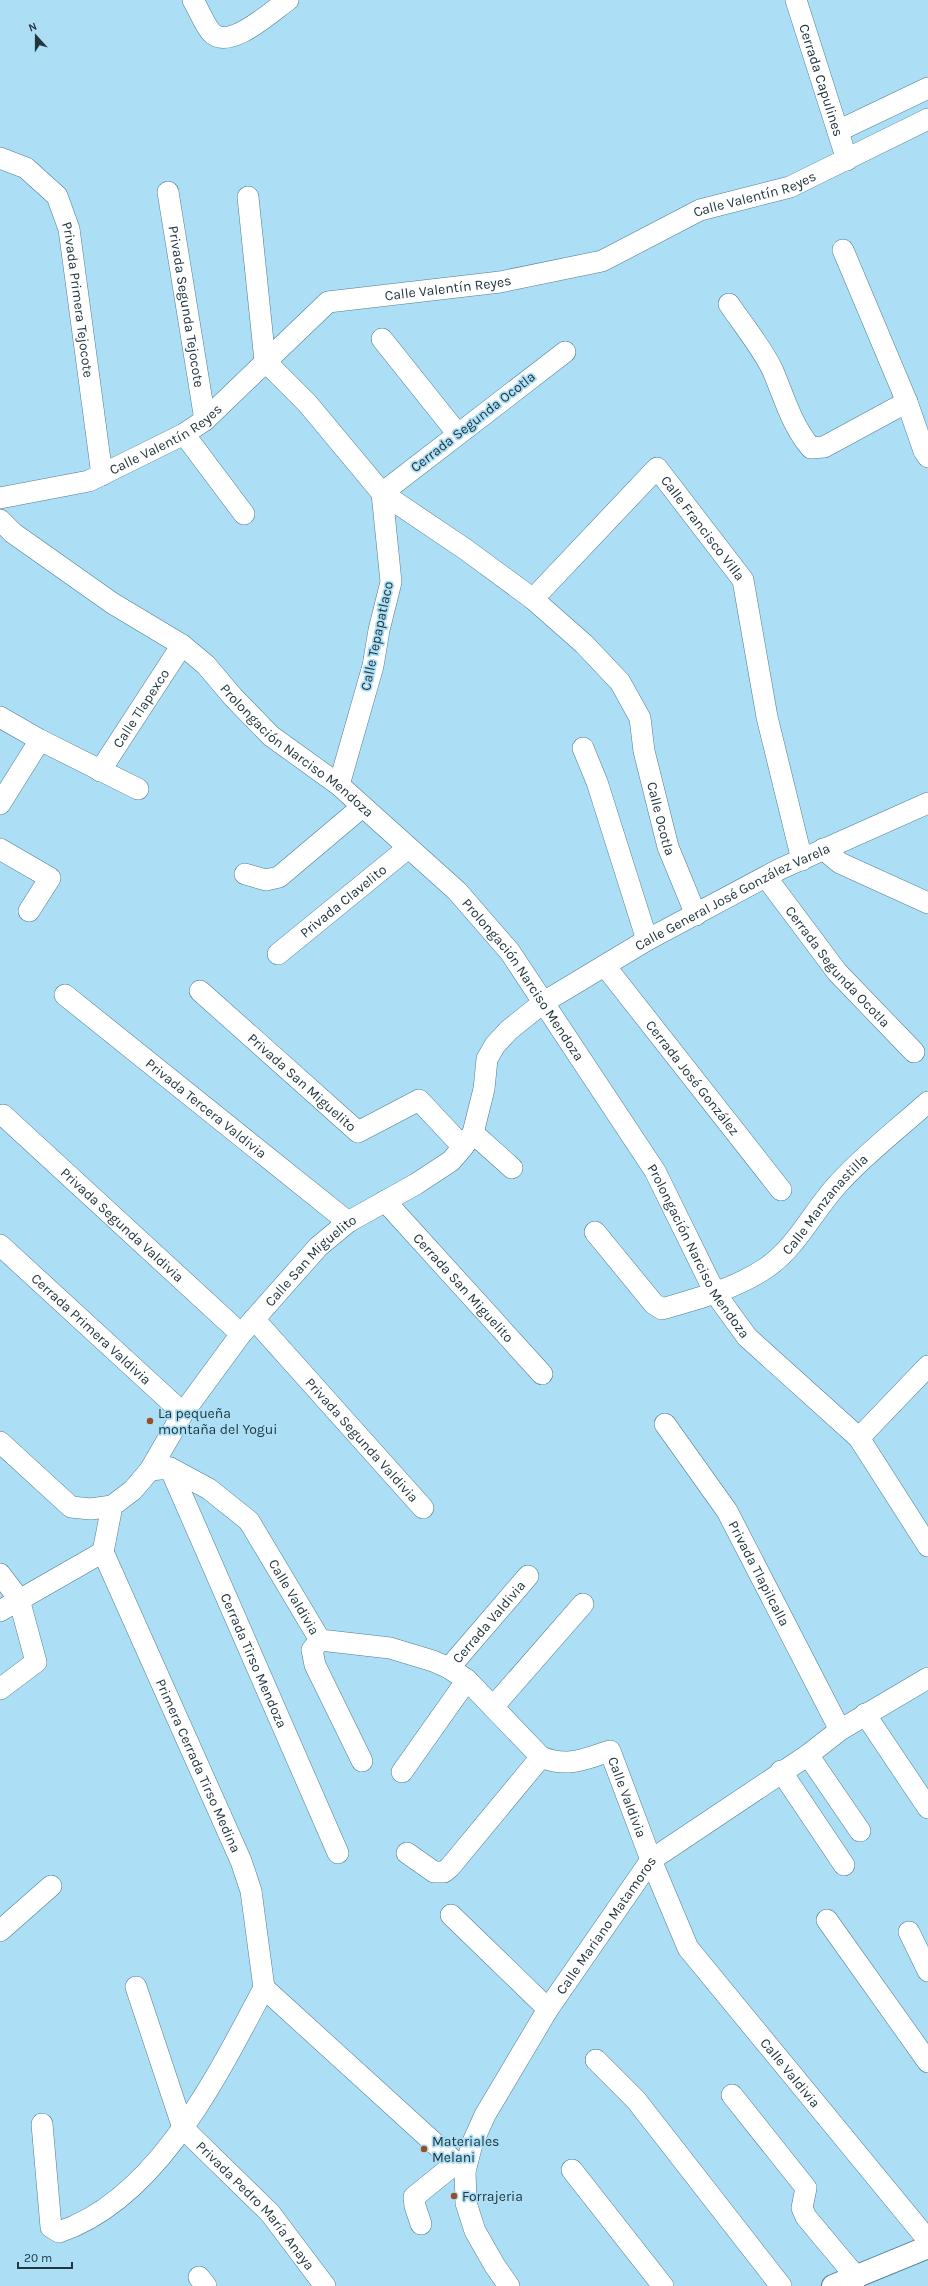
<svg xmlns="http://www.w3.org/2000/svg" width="928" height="2286" font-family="Karla,sans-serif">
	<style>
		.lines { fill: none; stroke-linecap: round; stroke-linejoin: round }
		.minor-casing { stroke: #4d7d91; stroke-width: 22 }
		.major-casing { stroke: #4d7d91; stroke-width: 24 }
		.minor { stroke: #fff; stroke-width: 21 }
		.major { stroke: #fff; stroke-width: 22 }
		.poi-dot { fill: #964f29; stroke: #acdff5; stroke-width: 1.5 }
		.labels { text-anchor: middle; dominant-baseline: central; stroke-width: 3.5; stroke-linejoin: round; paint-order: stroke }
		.street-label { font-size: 14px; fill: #22363f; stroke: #acdff5 }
		.poi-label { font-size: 14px; fill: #22363f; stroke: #acdff5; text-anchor: start }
	</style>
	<rect width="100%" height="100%" fill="#acdff5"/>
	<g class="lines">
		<!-- minor casing -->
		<g class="minor-casing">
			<g id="minor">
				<path d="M193,0C199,10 204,24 211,32C229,52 272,11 288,0"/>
				<path id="s1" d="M796,0L847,160"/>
				<path d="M838,131L928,88"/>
				<path id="s2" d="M0,158L26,168L57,196L69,229L102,475"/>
				<path id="s3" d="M168,192L205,420"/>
				<path d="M248,197L265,361L307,403L382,493L391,582L379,630L373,666L339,785"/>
				<path d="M843,250L907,402L924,451L928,457"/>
				<path d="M729,304C743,325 763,349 773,371C784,397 792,426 811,448L824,447L907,402"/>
				<path d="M382,339L457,433"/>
				<path id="s4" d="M565,352L382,493L465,549L533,599L584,644L620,682L640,718L644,751L668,847L696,915"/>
				<path d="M184,434L244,514"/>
				<path id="s5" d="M0,498L89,481L184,434L205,420L328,302L500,282L602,261L700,210L790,187L928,119"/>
				<path id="s6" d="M0,520L13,533L112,603L182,645L206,665L233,697L271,736L339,785L457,891L510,952L655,1171L715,1293L747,1337L859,1438L928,1546"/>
				<path id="s7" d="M533,599L657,468L743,580L767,717L802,860"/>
				<path d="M0,717L40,740L138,789"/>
				<path d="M583,748L597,782L647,940"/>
				<path id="s8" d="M100,771L182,645"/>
				<path d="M0,804L40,740"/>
				<path d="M0,849L50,878L29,911"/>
				<path d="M823,849L840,863L928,903"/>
				<path d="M245,874L266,880L279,877L362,807"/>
				<path id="s9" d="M766,877L837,972L914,1052"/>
				<path id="s10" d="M278,954L408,848"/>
				<path id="s11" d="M605,966L781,1190"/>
				<path id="s12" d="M200,991L358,1132L419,1100L463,1147"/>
				<path id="s13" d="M65,995L348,1222"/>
				<path id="s14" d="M3,1115L241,1334"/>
				<path d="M473,1133L512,1168"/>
				<path id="s15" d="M385,1201L542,1374"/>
				<path id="s16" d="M595,1232L654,1304L662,1309C697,1299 735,1289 766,1268C797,1247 813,1211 838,1184C865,1154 898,1129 928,1102"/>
				<path id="s17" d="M0,1245L183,1413"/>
				<path id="s18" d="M254,1319L423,1508"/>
				<path id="s19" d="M665,1424L727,1511L840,1730"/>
				<path d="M859,1438L928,1366"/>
				<path d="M0,1442L71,1507L91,1509L112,1506"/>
				<path id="s20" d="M170,1468L338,1853"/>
				<path id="s21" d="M150,1470L170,1468L209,1489L249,1521L320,1640L390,1648L433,1661L449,1668L467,1680L541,1757C568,1768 584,1759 610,1751L651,1860L688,1948L928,2240"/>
				<path id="s22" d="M103,1552L112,1506L133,1490L150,1470L183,1413L241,1334L318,1247L348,1222L416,1184L451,1161L463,1147L473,1133L484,1089L487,1059L495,1045L509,1030L544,1002L647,940L780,869L928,803"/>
				<path id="s23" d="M103,1552L241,1861L251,1891L264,1988"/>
				<path d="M0,1574L19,1599L36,1662L0,1689"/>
				<path d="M0,1611L103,1552"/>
				<path d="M320,1640L312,1650L315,1665L362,1761"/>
				<path id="s24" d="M449,1668L528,1576"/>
				<path d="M493,1707L583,1604"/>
				<path d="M865,1714L928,1808"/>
				<path d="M808,1755L860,1831"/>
				<path d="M781,1771L844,1865"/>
				<path d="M402,1772L467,1680"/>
				<path d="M407,1853L434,1872H444L450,1867L541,1757"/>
				<path d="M451,1915L548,2009"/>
				<path d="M827,1920L928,2062"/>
				<path d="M0,1931L51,1886"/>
				<path d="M909,1932L928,1971"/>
				<path id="s25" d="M136,1987L183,2128L270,2213L325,2286"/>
				<path d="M264,1988L465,2171"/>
				<path d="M596,2060L636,2100L781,2286"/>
				<path d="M732,2095L806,2188L802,2208L806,2217L857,2278"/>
				<path d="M42,2124L51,2227L59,2232C158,2199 218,2074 264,1988"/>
				<path d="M572,2170L663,2286"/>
				<path d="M421,2224L415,2206L414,2197L456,2163"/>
				<path d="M199,2277L206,2286"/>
				<path id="s26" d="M509,2286L495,2266L475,2231L466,2203L465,2171L472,2144L485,2115L548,2009L651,1860L808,1755L840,1730L928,1678"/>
			</g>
		</g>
		<!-- major casing -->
		<g class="major-casing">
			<path id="major" d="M833,2286L928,2247"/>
		</g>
		<!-- minor -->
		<use href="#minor" class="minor"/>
		<!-- major -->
		<use href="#major" class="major"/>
	</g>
	<!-- markers -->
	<g class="poi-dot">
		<circle cx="150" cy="1421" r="4"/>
		<circle cx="424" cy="2149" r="4"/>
		<circle cx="454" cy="2196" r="4"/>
	</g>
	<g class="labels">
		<!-- street labels -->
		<g class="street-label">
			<text stroke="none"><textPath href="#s1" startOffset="84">Cerrada Capulines</textPath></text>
			<text stroke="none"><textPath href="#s5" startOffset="837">Calle Valentín Reyes</textPath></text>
			<text stroke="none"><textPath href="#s5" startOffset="513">Calle Valentín Reyes</textPath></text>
			<text stroke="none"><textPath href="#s2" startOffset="176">Privada Primera Tejocote</textPath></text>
			<text stroke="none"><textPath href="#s3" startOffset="116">Privada Segunda Tejocote</textPath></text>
			<text transform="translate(473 422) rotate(-38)">Cerrada Segunda Ocotla</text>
			<text stroke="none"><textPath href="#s5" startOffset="178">Calle Valentín Reyes</textPath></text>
			<text stroke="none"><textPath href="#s7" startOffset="256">Calle Francisco Villa</textPath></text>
			<text transform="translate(377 636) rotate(-78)">Calle Tepapatlaco</text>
			<text stroke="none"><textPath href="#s8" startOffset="75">Calle Tlapexco</textPath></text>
			<text stroke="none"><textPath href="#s6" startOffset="378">Prolongación Narciso Mendoza</textPath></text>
			<text stroke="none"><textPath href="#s4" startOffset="680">Calle Ocotla</textPath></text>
			<text stroke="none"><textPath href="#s22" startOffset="947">Calle General José González Varela</textPath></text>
			<text stroke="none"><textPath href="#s10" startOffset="84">Privada Clavelito</textPath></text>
			<text stroke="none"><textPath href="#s9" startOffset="115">Cerrada Segunda Ocotla</textPath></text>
			<text stroke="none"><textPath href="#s6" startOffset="702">Prolongación Narciso Mendoza</textPath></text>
			<text stroke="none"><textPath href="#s11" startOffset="142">Cerrada José González</textPath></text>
			<text stroke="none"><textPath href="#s12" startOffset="137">Privada San Miguelito</textPath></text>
			<text stroke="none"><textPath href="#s13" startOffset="181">Privada Tercera Valdivia</textPath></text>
			<text stroke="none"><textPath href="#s16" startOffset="302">Calle Manzanastilla</textPath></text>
			<text stroke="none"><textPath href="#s14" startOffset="162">Privada Segunda Valdivia</textPath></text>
			<text stroke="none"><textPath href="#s6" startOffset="1026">Prolongación Narciso Mendoza</textPath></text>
			<text stroke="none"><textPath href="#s22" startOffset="365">Calle San Miguelito</textPath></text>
			<text stroke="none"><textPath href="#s15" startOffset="117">Cerrada San Miguelito</textPath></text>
			<text stroke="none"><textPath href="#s17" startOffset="124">Cerrada Primera Valdivia</textPath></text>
			<text stroke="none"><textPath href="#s18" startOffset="162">Privada Segunda Valdivia</textPath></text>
			<text stroke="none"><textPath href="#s19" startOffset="177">Privada Tlapilcalla</textPath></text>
			<text stroke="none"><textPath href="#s21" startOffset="204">Calle Valdivia</textPath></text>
			<text stroke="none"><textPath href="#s24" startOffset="61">Cerrada Valdivia</textPath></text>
			<text stroke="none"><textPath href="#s20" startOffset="210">Cerrada Tirso Mendoza</textPath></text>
			<text stroke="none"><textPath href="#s23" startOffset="234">Primera Cerrada Tirso Medina</textPath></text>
			<text stroke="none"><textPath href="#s21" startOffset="636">Calle Valdivia</textPath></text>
			<text stroke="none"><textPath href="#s26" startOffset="411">Calle Mariano Matamoros</textPath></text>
			<text stroke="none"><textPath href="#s21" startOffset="960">Calle Valdivia</textPath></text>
			<text stroke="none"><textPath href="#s25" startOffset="255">Privada Pedro María Anaya</textPath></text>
		</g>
		<!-- poi labels -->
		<g class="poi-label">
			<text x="158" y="1413">La pequeña<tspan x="158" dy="16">montaña del Yogui</tspan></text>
			<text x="432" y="2141">Materiales<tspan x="432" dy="16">Melani</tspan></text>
			<text x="462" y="2196">Forrajeria</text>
		</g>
	</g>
	<!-- north arrow -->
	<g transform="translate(36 36) rotate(339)" stroke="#acdff5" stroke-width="3" paint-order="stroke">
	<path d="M0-3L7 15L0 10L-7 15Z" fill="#22363f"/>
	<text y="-6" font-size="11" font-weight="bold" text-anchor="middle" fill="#22363f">N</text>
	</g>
	<!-- scale -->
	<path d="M18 2262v6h54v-6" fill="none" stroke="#22363f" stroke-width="2"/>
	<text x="24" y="2262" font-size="12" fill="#22363f" stroke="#acdff5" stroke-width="3" paint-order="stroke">20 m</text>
</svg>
